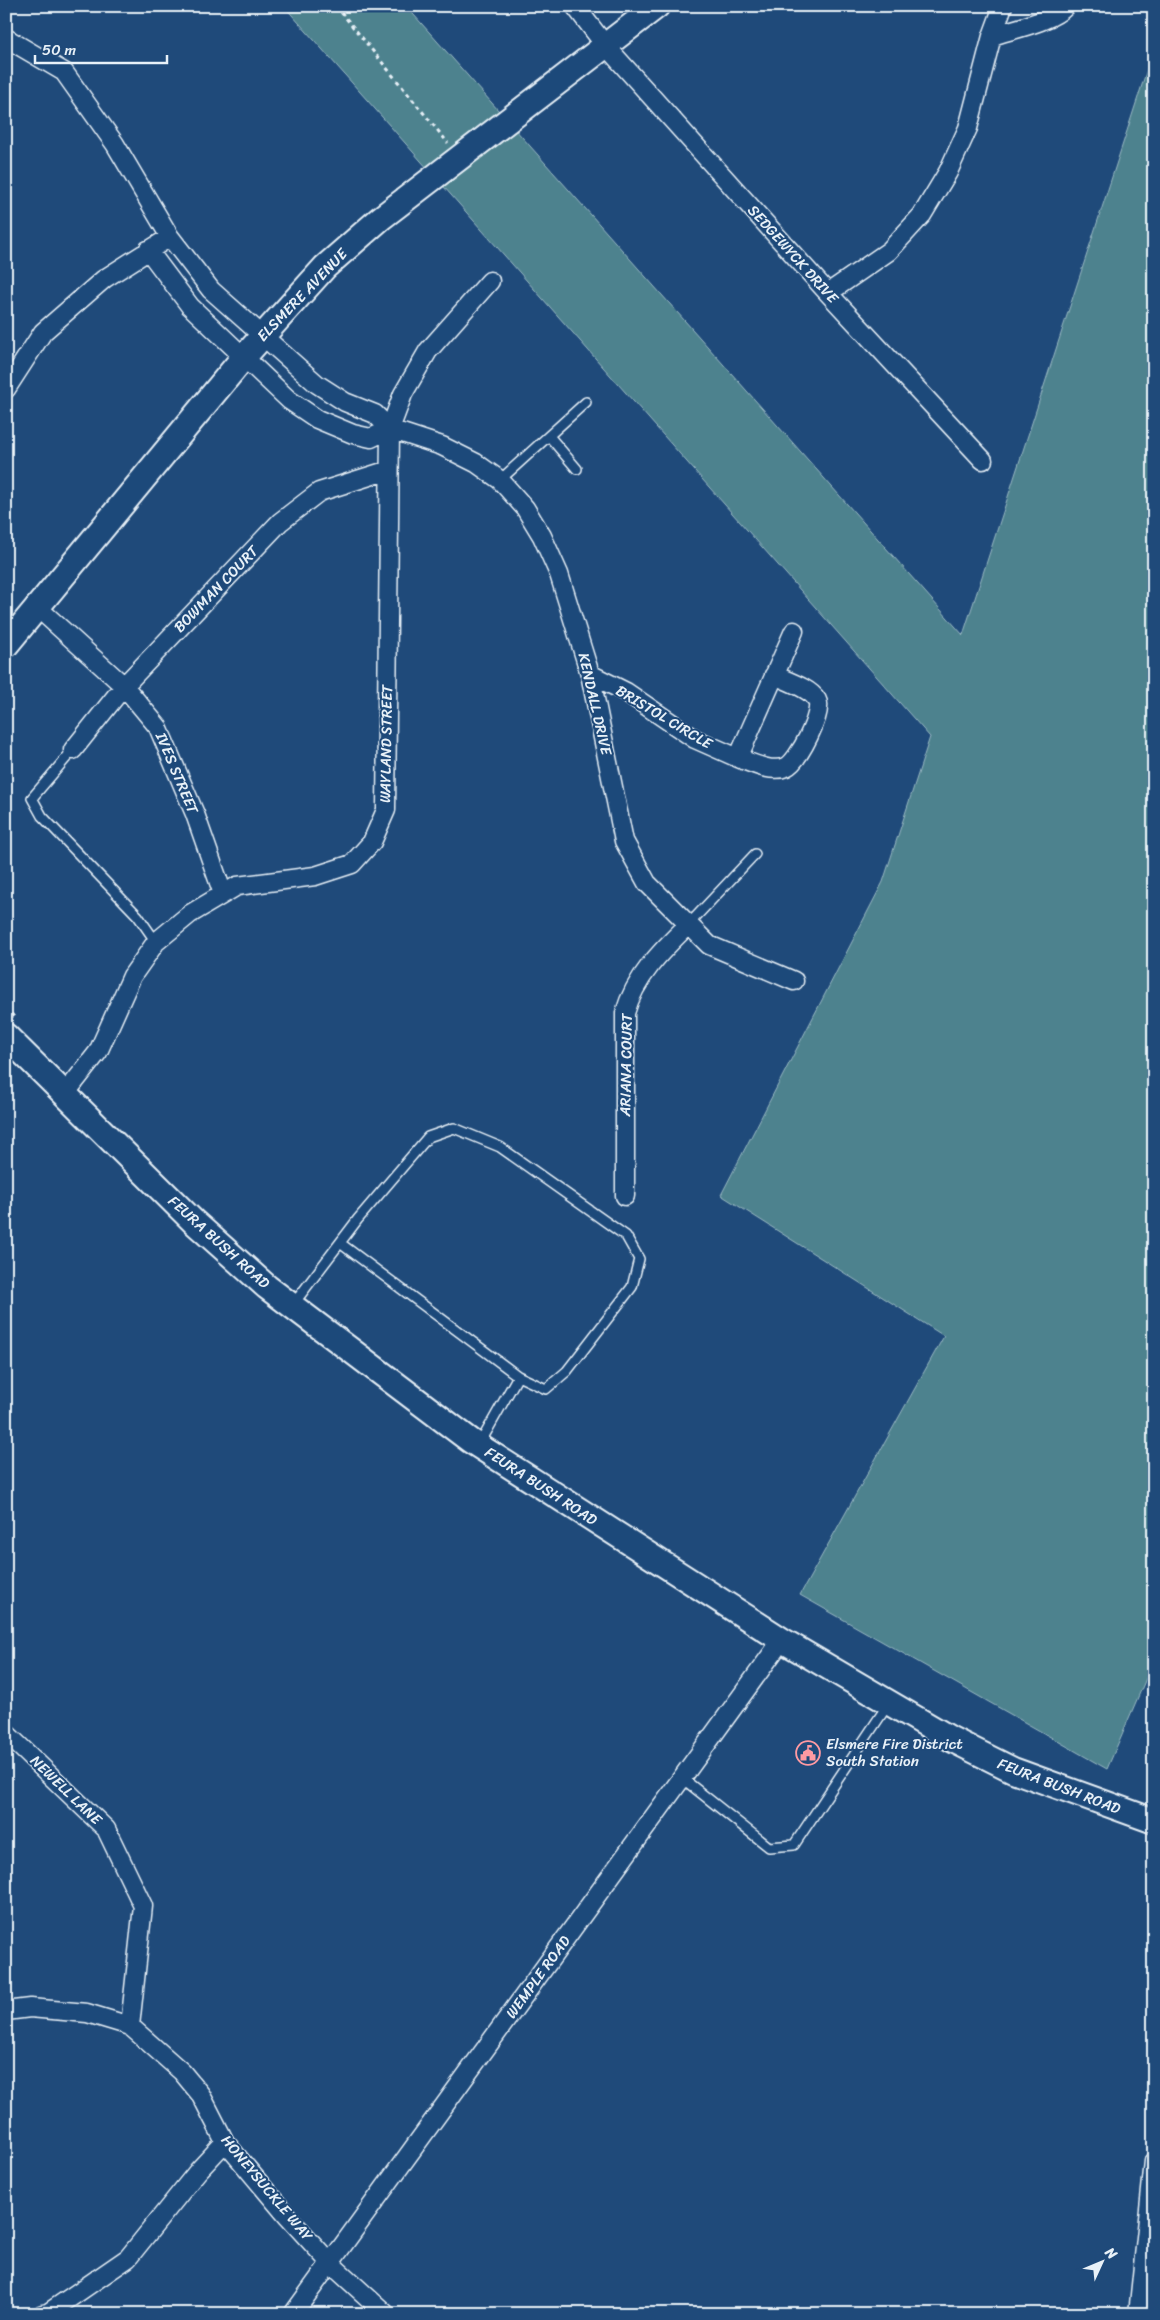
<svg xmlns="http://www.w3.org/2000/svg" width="1160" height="2320" font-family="Sriracha,sans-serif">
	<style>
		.grass { fill: #4e828e; stroke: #9bbac3 }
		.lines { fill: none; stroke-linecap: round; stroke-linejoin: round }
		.service-casing { stroke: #e8f1f8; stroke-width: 12 }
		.minor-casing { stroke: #e8f1f8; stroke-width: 21 }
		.secondary-casing { stroke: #e8f1f8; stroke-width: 28 }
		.path { stroke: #e8f1f8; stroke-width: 3; stroke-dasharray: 4 4; stroke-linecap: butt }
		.service { stroke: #1f4a7a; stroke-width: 9 }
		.minor { stroke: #1f4a7a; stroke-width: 18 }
		.secondary { stroke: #1f4a7a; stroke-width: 24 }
		.labels { text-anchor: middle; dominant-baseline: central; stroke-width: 4; stroke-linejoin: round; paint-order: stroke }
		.street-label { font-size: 15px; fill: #e8f1f8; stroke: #1f4a7a }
		.poi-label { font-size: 15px; fill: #e8f1f8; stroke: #1f4a7a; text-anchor: start }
	</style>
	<rect width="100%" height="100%" fill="#1f4a7a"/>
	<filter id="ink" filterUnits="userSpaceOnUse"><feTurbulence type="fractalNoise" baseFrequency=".02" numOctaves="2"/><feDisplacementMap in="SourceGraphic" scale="10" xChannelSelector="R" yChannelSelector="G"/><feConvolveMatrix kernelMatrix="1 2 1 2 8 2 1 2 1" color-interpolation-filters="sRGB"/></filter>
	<g filter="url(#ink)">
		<!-- grass -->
		<path class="grass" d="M284,6H406L963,635L1154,48V1660L1107,1769L800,1595L944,1336L721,1195L883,882L930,737Z"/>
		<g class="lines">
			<!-- service casing -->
			<g class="service-casing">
				<path id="service" d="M549,436L577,469
					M500,480L586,402
					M73,750L32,798L42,816L138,916L156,942
					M688,925L755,854
					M340,1243L518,1376
					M292,1306L358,1219L428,1137L454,1128L500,1147L626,1236L639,1259L632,1287L567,1371L546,1389L518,1376L479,1445
					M682,1778L769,1847L794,1845L889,1703"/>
			</g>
			<!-- minor casing -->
			<g class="minor-casing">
				<path id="minor" d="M575,6L605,45L828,293L983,460
					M992,36C1013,29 1051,22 1066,6
					M6,38L64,72L115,144L170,237L104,279L43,332L6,389
					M170,237L211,290L317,384L345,402L375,414L390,429L442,446L476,463L500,480L525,508L542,536L559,574L590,674L624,841L647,883L709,945L794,981
					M148,250L190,306L289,400L317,419L353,434L371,438L390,429
					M828,293L889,251L922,215L948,172L968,128L992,36L1003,6
					M37,607L124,686L158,727L195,814L223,894
					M590,674L626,692L695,739L738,758L794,631
					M73,750L124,686L280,522L319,492L389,470
					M738,758C751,763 772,773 786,767C798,762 824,712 817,700C810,688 787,681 774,675
					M65,1094L98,1052L132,976L156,942L190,914L237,886L315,876L352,864L372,842L386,810L390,429L403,394L428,351L490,281
					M625,1196V1013C635,977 662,950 688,925
					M6,1733L106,1829L143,1906L130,2026
					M6,2011L30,2008L87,2013L130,2026L182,2072L201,2095L225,2142L288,2217L331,2264L386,2314
					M42,2314L48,2313L128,2258L198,2171L225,2142
					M293,2314L782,1640
					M1138,2314L1154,2161"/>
			</g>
			<!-- secondary casing -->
			<g class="secondary-casing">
				<path id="secondary" d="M6,645L243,358L325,267L381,218L657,6
					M6,1036L193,1221L267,1287L471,1441L782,1640L951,1739L1013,1770L1154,1821"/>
			</g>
			<!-- path -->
			<path class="path" d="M336,6L448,143
				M6,1008L14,1017
				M271,2314L276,2308"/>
			<!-- service -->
			<use href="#service" class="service"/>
			<!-- minor -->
			<use href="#minor" class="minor"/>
			<!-- secondary -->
			<use href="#secondary" class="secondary"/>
		</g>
	</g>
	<!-- icons -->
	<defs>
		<g id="civic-ring" transform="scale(1.25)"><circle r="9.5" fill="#1f4a7a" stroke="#ff9aa2" stroke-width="1.5"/><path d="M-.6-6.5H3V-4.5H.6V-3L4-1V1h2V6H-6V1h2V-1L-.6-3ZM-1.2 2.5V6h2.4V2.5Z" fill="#ff9aa2"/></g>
	</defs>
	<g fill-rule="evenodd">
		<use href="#civic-ring" x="808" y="1753"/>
	</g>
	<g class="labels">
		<!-- street labels -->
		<g class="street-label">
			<text transform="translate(793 254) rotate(48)">SEDGEWYCK DRIVE</text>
			<text transform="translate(302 295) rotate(-46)">ELSMERE AVENUE</text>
			<text transform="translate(216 589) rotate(-46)">BOWMAN COURT</text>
			<text transform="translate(595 704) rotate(77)">KENDALL DRIVE</text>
			<text transform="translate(664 717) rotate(31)">BRISTOL CIRCLE</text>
			<text transform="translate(386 744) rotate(-89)">WAYLAND STREET</text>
			<text transform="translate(177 773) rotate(67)">IVES STREET</text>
			<text transform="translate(626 1065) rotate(-89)">ARIANA COURT</text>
			<text transform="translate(219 1242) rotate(42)">FEURA BUSH ROAD</text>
			<text transform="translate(541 1486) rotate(33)">FEURA BUSH ROAD</text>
			<text transform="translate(1059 1786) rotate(21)">FEURA BUSH ROAD</text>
			<text transform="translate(66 1790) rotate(44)">NEWELL LANE</text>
			<text transform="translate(538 1977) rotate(-54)">WEMPLE ROAD</text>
			<text transform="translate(267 2188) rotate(50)">HONEYSUCKLE WAY</text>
		</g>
		<!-- poi labels -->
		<g class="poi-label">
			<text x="826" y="1744">Elsmere Fire District<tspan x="826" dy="17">South Station</tspan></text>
		</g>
	</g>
	<!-- margin -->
	<rect width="1160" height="2320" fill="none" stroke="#1f4a7a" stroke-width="25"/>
	<rect x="12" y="12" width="1135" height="2295" fill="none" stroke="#e8f1f8" stroke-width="2" filter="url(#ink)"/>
	<!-- north arrow -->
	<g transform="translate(1102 2262) rotate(46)" stroke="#1f4a7a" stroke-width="4" paint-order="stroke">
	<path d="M0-4L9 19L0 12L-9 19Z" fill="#e8f1f8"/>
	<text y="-8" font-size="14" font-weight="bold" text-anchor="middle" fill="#e8f1f8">N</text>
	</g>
	<!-- scale -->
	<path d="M35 55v8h132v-8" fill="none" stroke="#e8f1f8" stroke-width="2.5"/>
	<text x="42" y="55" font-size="15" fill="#e8f1f8" stroke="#1f4a7a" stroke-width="4" paint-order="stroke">50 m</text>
</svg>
